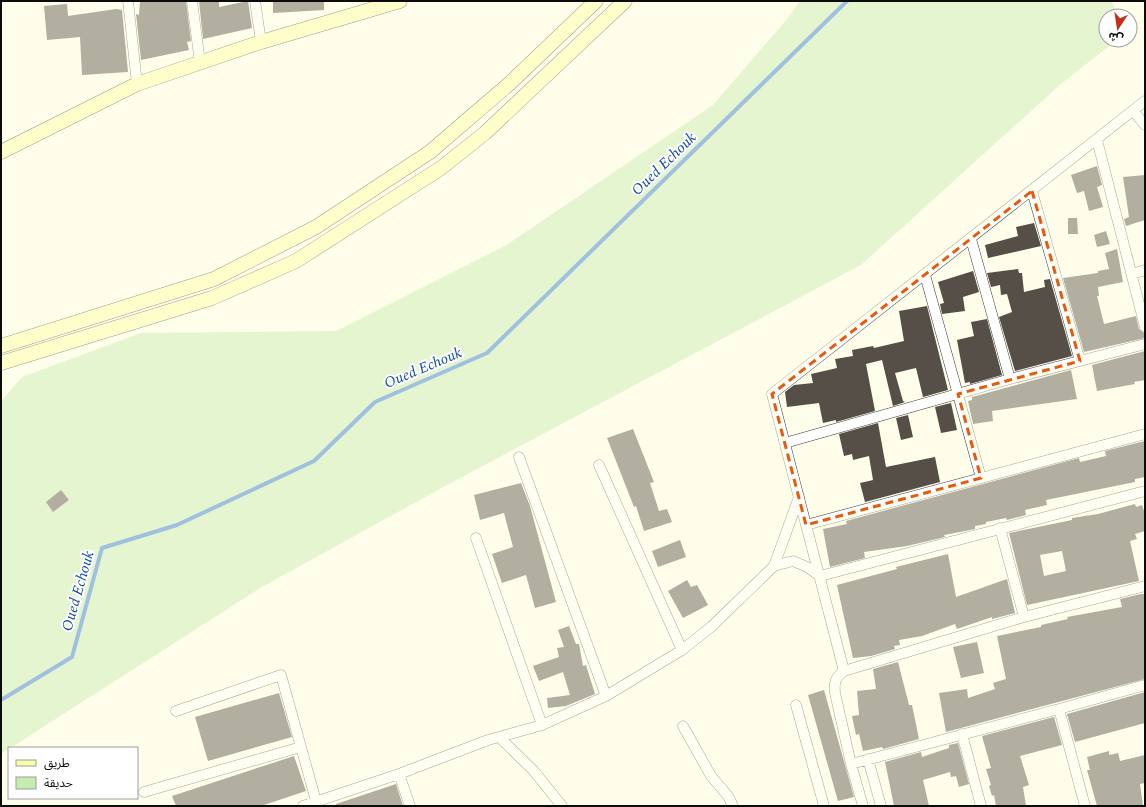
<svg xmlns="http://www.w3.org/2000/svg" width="1146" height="807" font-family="Spectral,'Noto Sans Arabic',serif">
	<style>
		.green { fill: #c6ecb1 }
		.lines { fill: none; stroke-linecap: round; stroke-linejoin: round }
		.stream { stroke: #2d77d6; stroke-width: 4 }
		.building { fill: #554f47; fill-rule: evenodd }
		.street-casing { stroke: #3e3e3e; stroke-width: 11 }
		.secondary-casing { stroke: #2d2d2d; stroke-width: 15 }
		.street { stroke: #fff; stroke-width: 10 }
		.secondary { stroke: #faffa5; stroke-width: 14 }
		.marked { fill: none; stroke: #e8590c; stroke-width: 3; stroke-dasharray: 8 5; stroke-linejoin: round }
		.labels { text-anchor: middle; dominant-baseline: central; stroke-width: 4; stroke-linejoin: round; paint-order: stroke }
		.water-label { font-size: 15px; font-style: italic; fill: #0e4aa4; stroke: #fff }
	</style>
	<rect width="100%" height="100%" fill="#fffeea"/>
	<!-- green -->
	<path class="green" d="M800,1H1111L1120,16H1106V40H1117L1062,83L861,265L445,486L262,587L1,754V401L22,377L141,333L336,331L505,246L713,105L787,19Z"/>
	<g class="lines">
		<!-- stream -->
		<path class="stream" d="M1,700L72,657L102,548L177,525L314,461L375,402L487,353L847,1"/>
	</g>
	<!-- building -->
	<path class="building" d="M140,1H186L191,41L187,42L189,50L141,60L136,14L139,15Z
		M199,1H219V7L248,1L252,28L203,39Z
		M273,1H324V10L273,13Z
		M67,4L68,16L116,9L122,10L128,72L82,75L80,37L47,40L44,6Z
		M1097,166L1102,185L1097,187L1103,207L1089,211L1084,191L1077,193L1071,175Z
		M1145,175V220L1126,226L1124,219L1129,217L1123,177Z
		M1068,218H1077L1078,234H1068Z
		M1034,223L1041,246L988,258L985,245L1018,236L1016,227Z
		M1106,231L1110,244L1097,247L1094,235Z
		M1117,249L1123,282L1098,287L1099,296H1097L1104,324L1136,316L1139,329L1144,333L1145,338L1084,352L1063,278L1098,273V271L1109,269L1105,253Z
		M1018,269L1019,273H1022L1024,292L1045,287L1044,280L1050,279L1072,356L1015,371L999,317L1012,312L1007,294L1001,295L1000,285L991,287L987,273Z
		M973,271L979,292L963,297L965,311L942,314L940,304L944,303L938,282Z
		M927,306L948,390L923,397L916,368L895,373L903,401L905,402L893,406L882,360L866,364L875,411L836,422V420L823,423L819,403L787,407L785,392L794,385L813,383L811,374L837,368L835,359L853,356L852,350L873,346L874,348L904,341L899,311Z
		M987,319L1002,375L970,384V382L965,383L957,340L974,336L971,322Z
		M1145,351V380L1134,382L1135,384L1097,391L1092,365Z
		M1071,370L1077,399L992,411L993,421L973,424L968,401L972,400V397Z
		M951,403L957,430L941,433L935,407Z
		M908,415L913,437L901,440L896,418Z
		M878,423L886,467L935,457L940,482L865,502L860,483L873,480L869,456L853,460L852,454L844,456L839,434Z
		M633,429L654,482L650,483L659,511L667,509L672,522L644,531L636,506L634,507L607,438Z
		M1145,441V477L1135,479V482L1046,500L1047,505L1025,510L1026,515L1007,520L1006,518L986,522V524L975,526V529L944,535L945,537L907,546L864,552L865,558L830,567L823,529L847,524L846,521L1079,458L1080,462L1106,456L1105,451Z
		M521,483L530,506L556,602L535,608L526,575L502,583L492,554L513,547L504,513L480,520L474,495Z
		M61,490L69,500L53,512L46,502Z
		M1135,504L1136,507L1142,505L1145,514V531L1135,534L1137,539L1130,541L1139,581L1027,605L1009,533L1072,520V518L1098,514ZM1062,551L1066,571L1044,576L1040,555Z
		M680,540L686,557L658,567L652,551Z
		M948,554L956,597L1007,579L1015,613L992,619V617L957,629L955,624L922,636L899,640L900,645L894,646L895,649L871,656L853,658L837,585L897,569L896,567Z
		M687,580L691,587L697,585L708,605L683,618L668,591Z
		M1141,594H1145V679L946,732L939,693L967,689L968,698L995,689L993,683L1006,679L997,636L1041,627V625L1068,619L1067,617L1122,607L1120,599Z
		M569,626L576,644H579L583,666L586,665L595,694L566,706L548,708L547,698L570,695L563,672L539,681L533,666L559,657L557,648L564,647L558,630Z
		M977,642L984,673L961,678L953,647Z
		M898,662L909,705H912L919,739L883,749L882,747L863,751L859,734L856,735L852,716L859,715L857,691L876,689L873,669Z
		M824,690L854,797L838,801L808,695Z
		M1145,692V723L1075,742L1067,714Z
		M279,693L292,737L208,761L195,717Z
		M1054,717L1062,745L1020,756L1029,785L1023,787L1026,806H996L994,795L992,796L989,786L991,785L986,769L991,768L982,736Z
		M958,743L969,784L959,787L956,776L951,777L950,772L923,780L929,806H894L885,762L921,752L922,757L949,748V745Z
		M1109,751V755L1118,753L1120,761L1145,755V783L1140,784L1143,806H1097L1087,770H1090L1087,757Z
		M294,756L306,791L261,806H176L172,796Z
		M396,784L403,806H336V804Z"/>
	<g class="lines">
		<!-- street casing -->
		<g class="street-casing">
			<path id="street" d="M128,1L137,84
				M192,1L200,63
				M255,1L261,42
				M1133,111L1145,125
				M1097,140L1145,327
				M1032,191L1080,361
				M971,239L1010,379
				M1132,274L1145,270
				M925,275L981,478
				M785,443L1010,379L1145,344
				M519,457L606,696
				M599,465L682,650
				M806,525L1145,434
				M1000,528L1024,617
				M476,538L542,725
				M774,566L799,497
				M844,671L772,394L1145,101
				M796,705L824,806
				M1059,709L1085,806
				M176,711L281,675L316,801
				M683,726L711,776L728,796L733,806
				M962,734L981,806
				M499,737L533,770L562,806
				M868,759L881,806
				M851,764L1059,709L1145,685
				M399,774L410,806
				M144,792L301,747
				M303,806L399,774L488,740L542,725L606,696L682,650L711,627L774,566L793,561L807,567L820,576L1145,491
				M863,806L851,764L835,693C834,682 835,678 844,671L1024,617L1145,586"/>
		</g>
		<!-- secondary casing -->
		<g class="secondary-casing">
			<path id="secondary" d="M1,152L137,84L261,42L400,1
				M1,346L214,279L316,227L430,152L509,84L596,1
				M1,363L212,298L296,261L441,168L485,133L625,1"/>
		</g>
		<!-- street -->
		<use href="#street" class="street"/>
		<!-- secondary -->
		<use href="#secondary" class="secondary"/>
	</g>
	<!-- marked area -->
	<path d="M0 0H1146V807H0ZM1032,191L1080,361L958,394L981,478L806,525L772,394Z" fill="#fffeea" fill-opacity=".55" fill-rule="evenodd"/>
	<path class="marked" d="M1032,191L1080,361L958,394L981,478L806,525L772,394Z"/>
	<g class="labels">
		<!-- water labels -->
		<g class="water-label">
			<text transform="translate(664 164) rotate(-44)">Oued Echouk</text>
			<text transform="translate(423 368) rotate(-23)">Oued Echouk</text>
			<text transform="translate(78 591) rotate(-74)">Oued Echouk</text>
		</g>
	</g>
	<!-- border -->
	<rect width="1146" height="807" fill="none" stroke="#0b0b0b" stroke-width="4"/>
	<!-- legend -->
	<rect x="8" y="747" width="130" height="52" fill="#ffffff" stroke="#9d9d9d"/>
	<rect x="16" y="760" width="20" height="6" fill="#faffa5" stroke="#9d9d9d"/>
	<text x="44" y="767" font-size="12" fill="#0b0b0b">طريق</text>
	<rect x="16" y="777" width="20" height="12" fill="#c6ecb1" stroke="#9d9d9d"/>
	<text x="44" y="787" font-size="12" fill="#0b0b0b">حديقة</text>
	<!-- north arrow -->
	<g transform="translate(1118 28) rotate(192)"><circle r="19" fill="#ffffff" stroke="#9d9d9d"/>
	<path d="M0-3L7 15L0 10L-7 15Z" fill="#c42f1b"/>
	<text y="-6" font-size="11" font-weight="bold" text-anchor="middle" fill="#0b0b0b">ش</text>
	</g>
</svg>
